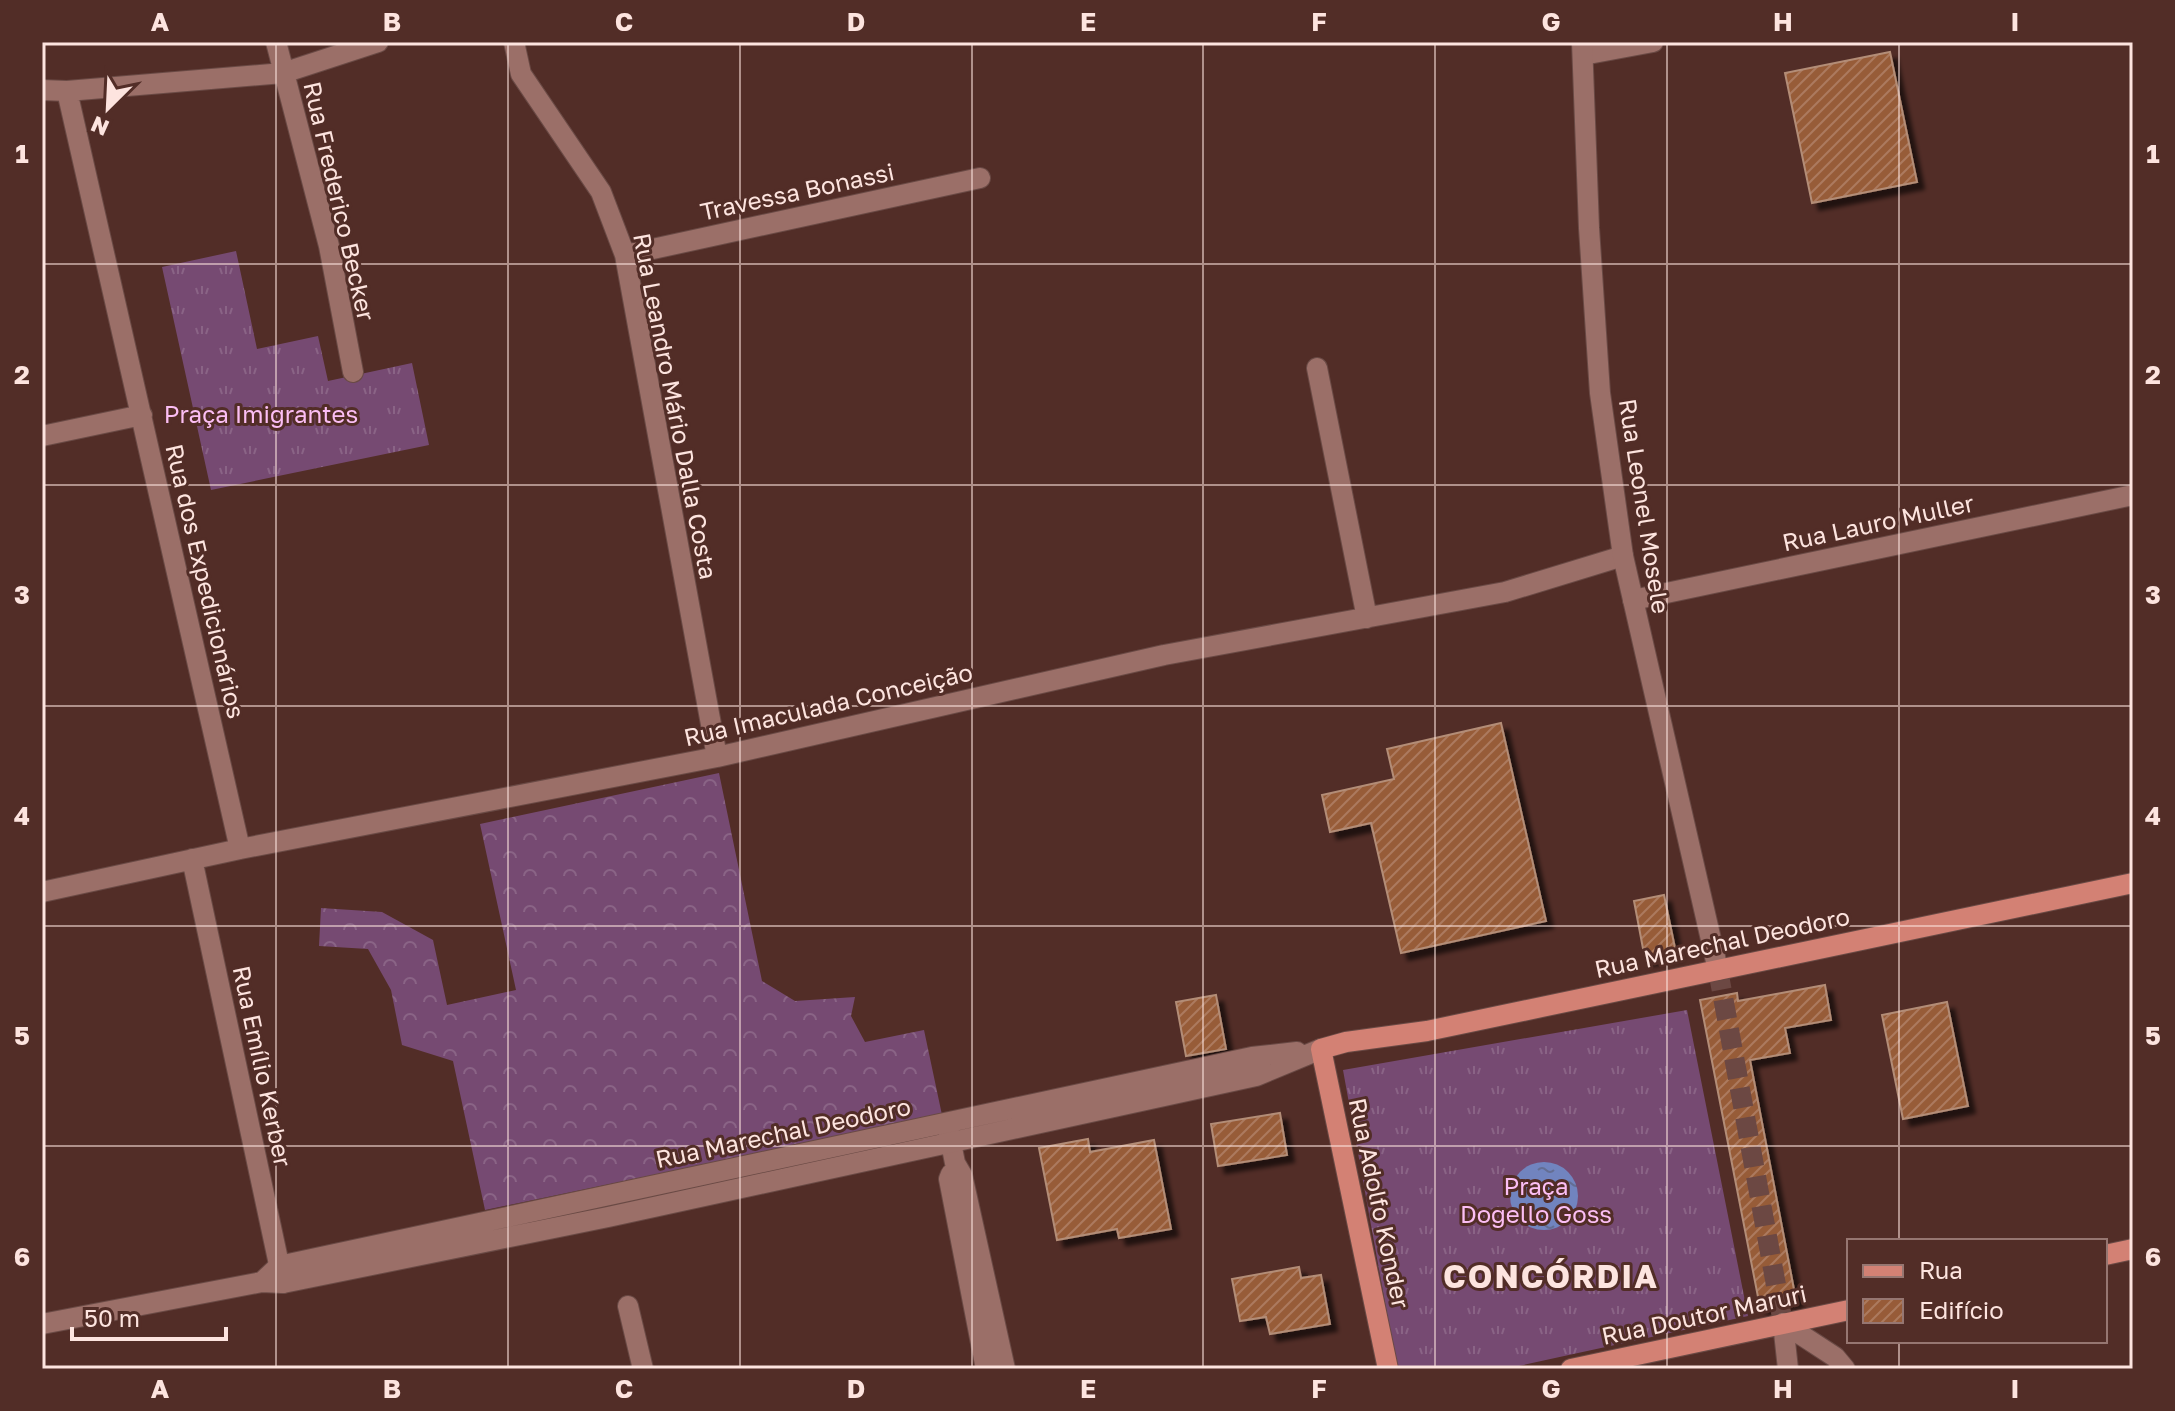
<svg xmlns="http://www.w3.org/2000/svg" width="2175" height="1411" font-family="'Golos Text',sans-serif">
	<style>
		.grass { fill: url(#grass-tufts) }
		.forest { fill: url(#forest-crowns) }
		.water { fill: url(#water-ripples) }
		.building { fill: url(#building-hatch); stroke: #b38d77; stroke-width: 2; filter: url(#shadow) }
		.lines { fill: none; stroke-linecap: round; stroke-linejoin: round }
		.minor-tunnel { stroke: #6c4843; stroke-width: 20; stroke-dasharray: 20 10; stroke-linecap: butt }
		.minor-casing { stroke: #6a4a45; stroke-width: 22 }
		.tertiary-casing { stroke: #6a4a45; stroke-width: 22 }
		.primary-casing { stroke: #6a4a45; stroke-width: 22 }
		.minor { stroke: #9b6f68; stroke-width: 20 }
		.tertiary { stroke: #9b6f68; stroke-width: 20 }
		.primary { stroke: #d38174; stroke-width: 20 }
		.grid { fill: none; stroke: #fde4df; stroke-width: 2; stroke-opacity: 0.55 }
		.labels { text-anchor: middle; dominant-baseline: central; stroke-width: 6; stroke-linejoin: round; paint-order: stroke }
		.street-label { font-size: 24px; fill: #fde4df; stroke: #522d27 }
		.park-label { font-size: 24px; fill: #fbbef4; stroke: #522d27 }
		.district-label { font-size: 32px; font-weight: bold; letter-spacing: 2px; fill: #fde4df; stroke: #522d27 }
		.neatline { fill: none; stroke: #fde4df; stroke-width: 3 }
		.grid-label { font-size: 26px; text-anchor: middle; font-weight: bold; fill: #fde4df }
	</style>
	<defs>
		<pattern id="grass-tufts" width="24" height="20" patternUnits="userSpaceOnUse" patternTransform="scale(2)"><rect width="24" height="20" fill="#764a72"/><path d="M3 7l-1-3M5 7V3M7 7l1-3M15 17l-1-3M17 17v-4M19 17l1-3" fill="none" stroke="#8a6486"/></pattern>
		<pattern id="forest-crowns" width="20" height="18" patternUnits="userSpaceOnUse" patternTransform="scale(2)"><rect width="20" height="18" fill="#764a72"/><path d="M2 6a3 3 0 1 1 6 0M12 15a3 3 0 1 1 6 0" fill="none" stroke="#8a6486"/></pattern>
		<pattern id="water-ripples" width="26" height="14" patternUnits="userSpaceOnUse" patternTransform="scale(2)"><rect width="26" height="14" fill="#7184bf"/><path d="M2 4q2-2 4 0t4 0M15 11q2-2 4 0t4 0" fill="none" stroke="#646e94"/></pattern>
		<pattern id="building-hatch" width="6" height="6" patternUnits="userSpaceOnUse" patternTransform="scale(2)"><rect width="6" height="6" fill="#975b38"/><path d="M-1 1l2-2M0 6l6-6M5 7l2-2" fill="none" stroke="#ac7a5e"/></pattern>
		<filter id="shadow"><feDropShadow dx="7" dy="7" stdDeviation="2" flood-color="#0009"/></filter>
	</defs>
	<rect width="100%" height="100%" fill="#522d27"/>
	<!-- grass -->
	<path class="grass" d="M236,251L257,349L318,336L328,381L412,363L429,445L211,490L162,267Z
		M1687,1010L1748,1316L1505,1369H1397L1343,1070Z"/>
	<!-- forest -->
	<path class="forest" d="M719,773L762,981L795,1001L855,997L851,1016L865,1042L924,1030L942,1115L485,1210L453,1061L402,1045L391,990L368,949L319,946L321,908L382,912L433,940L447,1005L516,990L480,824Z"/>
	<!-- water -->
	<path class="water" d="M1510 1196a34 34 0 1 1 68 0a34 34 0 1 1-68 0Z"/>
	<!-- building -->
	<path class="building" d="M1890,52L1917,182L1812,203L1785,73Z
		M1501,723L1546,921L1401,953L1371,823L1330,832L1322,795L1394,779L1387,749Z
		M1664,895L1676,953L1645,959L1634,901Z
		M1825,985L1831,1020L1785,1028L1790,1053L1750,1060L1796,1300L1760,1307L1700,1000L1737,993L1738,1001Z
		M1216,995L1226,1049L1186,1056L1176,1002Z
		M1947,1002L1968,1106L1903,1119L1882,1015Z
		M1280,1113L1287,1155L1218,1166L1211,1124Z
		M1088,1139L1090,1152L1154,1140L1171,1229L1119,1238L1117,1229L1057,1240L1039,1148Z
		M1299,1267L1301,1278L1321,1275L1330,1324L1270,1334L1266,1317L1240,1321L1232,1279Z"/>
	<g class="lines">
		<!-- minor-tunnel -->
		<path class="minor-tunnel" d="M1718,970L1783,1323"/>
		<!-- minor casing -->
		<g class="minor-casing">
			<path id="minor" d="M276,42L329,246L353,372
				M514,42L521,74L601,192L625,255L717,757
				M1583,55L1653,42
				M42,90L67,91L283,73L378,42
				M67,91L240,849
				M625,255L980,178
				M1317,368L1367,618
				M42,436L142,415
				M1633,600L2133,495
				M192,859L283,1283
				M42,892L240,849L717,757L1164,655L1505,592L1623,556
				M948,1128L955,1163L962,1175L1005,1369
				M951,1174L949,1179L986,1369
				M628,1306L643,1369
				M1783,1323L1835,1357L1845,1369
				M1783,1323L1788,1369"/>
		</g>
		<!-- tertiary casing -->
		<g class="tertiary-casing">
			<path id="tertiary" d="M1582,42L1589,228L1600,393L1623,556L1718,970
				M262,1282L279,1266L1252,1057L1297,1052
				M42,1324L262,1282L283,1283L608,1217L1256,1076L1321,1049"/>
		</g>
		<!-- primary casing -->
		<g class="primary-casing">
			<path id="primary" d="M2105,1255L2133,1249
				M1388,1369L1321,1049L1346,1042L1427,1031L2133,883
				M1571,1369L1849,1310"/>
		</g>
		<!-- minor -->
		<use href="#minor" class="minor"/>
		<!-- tertiary -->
		<use href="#tertiary" class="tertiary"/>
		<!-- primary -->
		<use href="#primary" class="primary"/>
	</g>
	<!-- grid -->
	<path class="grid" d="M276,42V1369M508,42V1369M740,42V1369M972,42V1369M1203,42V1369M1435,42V1369M1667,42V1369M1899,42V1241M42,264H2133M42,485H2133M42,706H2133M42,926H2133M42,1146H2133M1899,1341V1369"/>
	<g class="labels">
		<!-- street labels -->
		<g class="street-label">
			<text transform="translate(797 191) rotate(-12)">Travessa Bonassi</text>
			<text transform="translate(340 201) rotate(77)">Rua Frederico Becker</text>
			<text transform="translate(676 406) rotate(79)">Rua Leandro Mário Dalla Costa</text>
			<text transform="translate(1645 506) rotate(81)">Rua Leonel Mosele</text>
			<text transform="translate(1878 522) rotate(-12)">Rua Lauro Muller</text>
			<text transform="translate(206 581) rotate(77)">Rua dos Expedicionários</text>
			<text transform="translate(828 704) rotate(-13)">Rua Imaculada Conceição</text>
			<text transform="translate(1722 942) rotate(-12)">Rua Marechal Deodoro</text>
			<text transform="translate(263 1066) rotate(78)">Rua Emílio Kerber</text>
			<text transform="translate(783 1132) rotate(-12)">Rua Marechal Deodoro</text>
			<text transform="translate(1380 1203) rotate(78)">Rua Adolfo Konder</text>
			<text transform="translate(1704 1314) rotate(-12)">Rua Doutor Maruri</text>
		</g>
		<!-- park labels -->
		<g class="park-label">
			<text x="261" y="413">Praça Imigrantes</text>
			<text x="1536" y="1185">Praça<tspan x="1536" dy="28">Dogello Goss</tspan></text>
		</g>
		<!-- district labels -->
		<g class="district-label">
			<text x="1551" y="1276">CONCÓRDIA</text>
		</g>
	</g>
	<!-- border -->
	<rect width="2175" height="1411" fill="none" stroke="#522d27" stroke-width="88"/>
	<!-- legend -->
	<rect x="1847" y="1239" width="260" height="104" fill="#522d27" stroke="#967671" stroke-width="2"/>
	<rect x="1863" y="1265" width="40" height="12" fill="#d38174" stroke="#967671" stroke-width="2"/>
	<text x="1919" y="1279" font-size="24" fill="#fde4df">Rua</text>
	<rect x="1863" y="1299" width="40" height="24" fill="url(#building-hatch)" stroke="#967671" stroke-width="2"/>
	<text x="1919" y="1319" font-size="24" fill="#fde4df">Edifício</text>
	<!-- north arrow -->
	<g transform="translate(108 108) rotate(204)" stroke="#522d27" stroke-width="6" paint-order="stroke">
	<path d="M0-6L14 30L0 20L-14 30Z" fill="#fde4df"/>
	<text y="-12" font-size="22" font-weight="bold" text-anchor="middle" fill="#fde4df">N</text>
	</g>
	<!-- scale -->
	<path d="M72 1327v12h154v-12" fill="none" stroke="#fde4df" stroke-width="4"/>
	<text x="84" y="1327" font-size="24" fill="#fde4df" stroke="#522d27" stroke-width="6" paint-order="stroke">50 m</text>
	<rect x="44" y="44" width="2087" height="1323" class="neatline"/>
	<g class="grid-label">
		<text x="160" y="31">A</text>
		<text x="392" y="31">B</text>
		<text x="624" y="31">C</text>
		<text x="856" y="31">D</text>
		<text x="1088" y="31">E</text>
		<text x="1319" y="31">F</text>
		<text x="1551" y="31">G</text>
		<text x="1783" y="31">H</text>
		<text x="2015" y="31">I</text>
		<text x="22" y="163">1</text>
		<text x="2153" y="163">1</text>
		<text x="22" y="384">2</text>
		<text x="2153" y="384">2</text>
		<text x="22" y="604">3</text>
		<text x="2153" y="604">3</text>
		<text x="22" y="825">4</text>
		<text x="2153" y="825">4</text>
		<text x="22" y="1045">5</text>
		<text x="2153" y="1045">5</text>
		<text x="22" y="1266">6</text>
		<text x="2153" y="1266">6</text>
		<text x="160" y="1398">A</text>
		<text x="392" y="1398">B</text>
		<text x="624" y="1398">C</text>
		<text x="856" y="1398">D</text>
		<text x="1088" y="1398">E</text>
		<text x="1319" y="1398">F</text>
		<text x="1551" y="1398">G</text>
		<text x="1783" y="1398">H</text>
		<text x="2015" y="1398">I</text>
	</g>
</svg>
